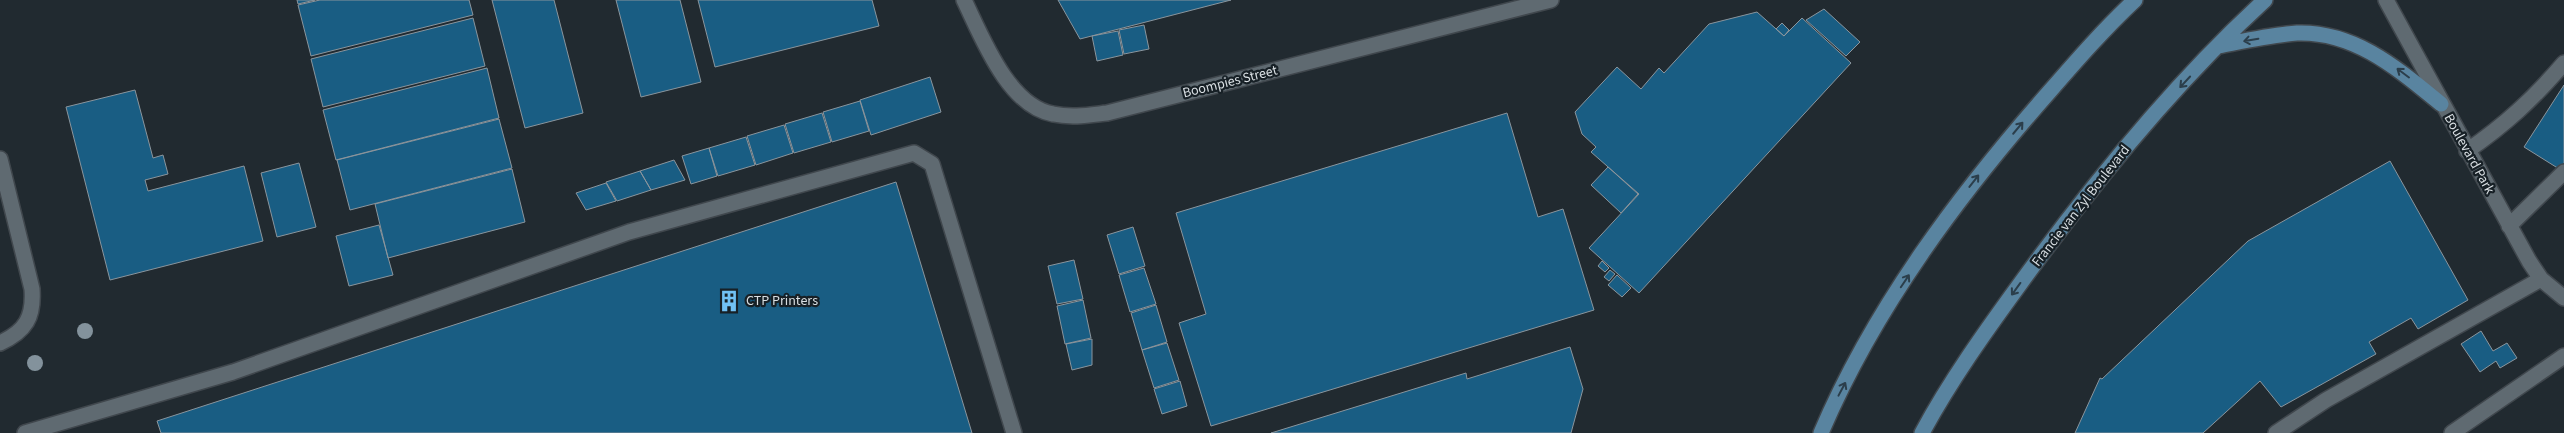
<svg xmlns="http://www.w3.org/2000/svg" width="2564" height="433" font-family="'Source Sans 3',sans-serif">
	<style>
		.building { fill: #195d83; stroke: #8a959d }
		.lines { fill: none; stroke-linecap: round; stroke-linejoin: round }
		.minor-casing { stroke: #40474d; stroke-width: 18 }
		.major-casing { stroke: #40474d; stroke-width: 18 }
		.minor { stroke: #5f6a71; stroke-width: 15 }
		.major { stroke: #5984a0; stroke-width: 15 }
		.tree { fill: #83929c }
		.oneway { stroke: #2b3e4b }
		.labels { text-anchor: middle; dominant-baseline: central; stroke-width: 4.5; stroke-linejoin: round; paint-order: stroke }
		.street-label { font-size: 14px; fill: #d9dfe3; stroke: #172026 }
		.poi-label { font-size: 14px; fill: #d9dfe3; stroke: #172026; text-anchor: start }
	</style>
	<rect width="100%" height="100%" fill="#212a30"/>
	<!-- building -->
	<path class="building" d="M297,0H315L298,4Z
		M320,0H469L473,15L311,56L298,5Z
		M492,0H554L583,113L525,128Z
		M616,0H680L701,82L641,97Z
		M698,0H872L879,26L715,67Z
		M1058,0H1231L1080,39Z
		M1824,9L1860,42L1846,56L1806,20Z
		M1757,12L1784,36L1802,18L1851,63L1639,293L1589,248L1639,194L1591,152L1596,147L1582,134L1575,112L1617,67L1641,89L1659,68L1664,73L1709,24Z
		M473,18L485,66L323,107L311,59Z
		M1782,23L1789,30L1784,36L1776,29Z
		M1144,25L1149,49L1124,54L1119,30Z
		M1118,31L1123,55L1097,61L1092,36Z
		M487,68L499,118L336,160L323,110Z
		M930,77L941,112L871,135L860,100Z
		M2564,85V172L2524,147Z
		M135,90L153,158L163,155L168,174L145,180L148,191L244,166L263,241L110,280L66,107Z
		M860,101L869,131L832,142L823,112Z
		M822,113L831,142L794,153L785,124Z
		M1507,113L1538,217L1563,209L1594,310L1211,426L1179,323L1206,314L1176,213Z
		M499,119L512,168L350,210L337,160Z
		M784,125L793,153L756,165L747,136Z
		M746,137L755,165L718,176L709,148Z
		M709,148L717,176L691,184L682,156Z
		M674,160L685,180L651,190L640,171Z
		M2390,161L2468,300L2418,329L2411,318L2369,342L2376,354L2281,407L2260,381L2203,433H2075L2100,378L2102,379L2248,241Z
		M299,163L316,227L277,237L261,173Z
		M1608,167L1638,194L1621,213L1591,185Z
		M512,169L525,222L388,258L375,204Z
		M640,171L651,190L617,201L606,182Z
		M896,182L972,433H161L157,421Z
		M606,183L616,201L586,210L576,193Z
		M379,225L393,275L349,286L336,236Z
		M1133,227L1145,266L1119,274L1107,235Z
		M1074,260L1083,299L1057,304L1048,266Z
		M1602,261L1609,268L1605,272L1598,266Z
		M1144,268L1156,304L1130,312L1119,275Z
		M1610,270L1615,274L1609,281L1604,277Z
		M1617,275L1631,288L1622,297L1608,285Z
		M1083,300L1091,338L1065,344L1057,306Z
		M1156,305L1167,342L1142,350L1131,313Z
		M2481,331L2493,351L2507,343L2517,358L2500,368L2496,361L2480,372L2461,344Z
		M1092,339V365L1072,370L1066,344Z
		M1167,343L1179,380L1154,388L1142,350Z
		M1570,347L1583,389L1571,433H1271L1466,373L1467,379Z
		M1180,381L1187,406L1162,414L1154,389Z"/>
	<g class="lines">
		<!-- minor casing -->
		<g class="minor-casing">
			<path id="minor" d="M964,0C982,37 1008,106 1053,114C1072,118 1089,115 1107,113L1551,0
				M2386,0L2529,261L2541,279L2564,298
				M2467,151C2506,124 2533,99 2564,63
				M0,159L32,289C34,317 26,331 0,343
				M2509,226L2564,172
				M25,433L233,372L629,232L914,153L932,164L1014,433
				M2276,433L2326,400L2541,279
				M2452,433L2564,356"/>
		</g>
		<!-- major casing -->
		<g class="major-casing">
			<path id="major" d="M2218,46C2244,41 2271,35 2297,33C2355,31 2398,69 2441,104
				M1821,433C1874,308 1960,193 2050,91C2077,60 2104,29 2135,0
				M1922,433C1950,381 1985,332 2020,284C2093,183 2173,84 2265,0"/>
		</g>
		<!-- minor -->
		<use href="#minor" class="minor"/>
		<!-- major -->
		<use href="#major" class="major"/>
	</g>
	<!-- trees -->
	<g class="tree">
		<circle cx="85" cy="331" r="8"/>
		<circle cx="35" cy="363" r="8"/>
	</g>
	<!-- one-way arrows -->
	<defs><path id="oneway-shaft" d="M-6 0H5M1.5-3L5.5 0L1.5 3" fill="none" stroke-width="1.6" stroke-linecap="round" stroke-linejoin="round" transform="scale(1.25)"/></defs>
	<g class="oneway">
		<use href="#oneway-shaft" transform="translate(2251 40) rotate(170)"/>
		<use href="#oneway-shaft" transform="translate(2403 73) rotate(-143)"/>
		<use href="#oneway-shaft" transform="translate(2185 82) rotate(133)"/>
		<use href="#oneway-shaft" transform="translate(2018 128) rotate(-50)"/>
		<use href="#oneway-shaft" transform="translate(1974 181) rotate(-52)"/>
		<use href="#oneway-shaft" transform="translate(1905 281) rotate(-56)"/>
		<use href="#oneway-shaft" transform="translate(2016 289) rotate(126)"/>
		<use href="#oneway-shaft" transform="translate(1842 389) rotate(-62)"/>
	</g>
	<!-- icons -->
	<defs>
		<g id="building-bare" transform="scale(1.725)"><path d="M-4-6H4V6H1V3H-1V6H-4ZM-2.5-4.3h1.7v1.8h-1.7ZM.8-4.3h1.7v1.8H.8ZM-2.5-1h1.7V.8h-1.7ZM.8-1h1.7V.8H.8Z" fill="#71c1f4" stroke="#172026" stroke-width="2.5" paint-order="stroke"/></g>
	</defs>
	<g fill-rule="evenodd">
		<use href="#building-bare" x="729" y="301"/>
	</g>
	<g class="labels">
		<!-- street labels -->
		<g class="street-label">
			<text transform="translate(1230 82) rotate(-14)">Boompies Street</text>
			<text transform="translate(2469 154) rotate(61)">Boulevard Park</text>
			<text transform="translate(2081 206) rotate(-52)">Francie van Zyl Boulevard</text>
		</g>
		<!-- poi labels -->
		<g class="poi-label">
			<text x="746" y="301">CTP Printers</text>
		</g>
	</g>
</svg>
